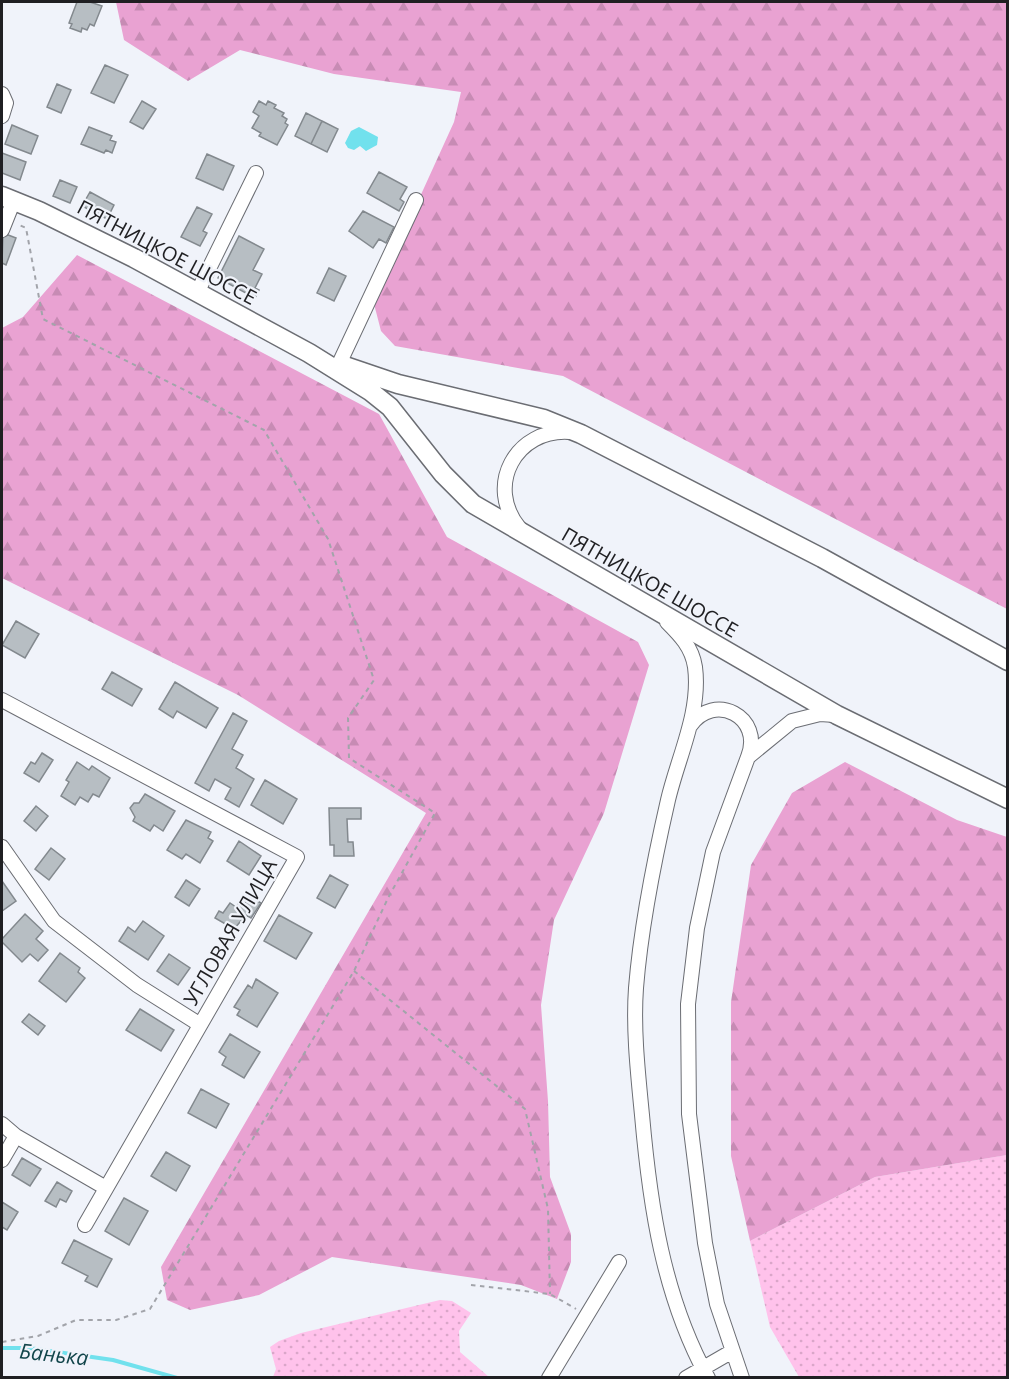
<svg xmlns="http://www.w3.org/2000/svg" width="1009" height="1379" font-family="'Open Sans',sans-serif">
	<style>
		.grass { fill: url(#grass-dots) }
		.forest { fill: url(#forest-firs) }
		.water { fill: #71e1ed }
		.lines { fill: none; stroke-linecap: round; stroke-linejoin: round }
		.stream { stroke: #71e1ed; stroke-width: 4 }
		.building { fill: #b7bec3; stroke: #83898e; stroke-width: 1.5 }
		.minor-casing { stroke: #6b6d73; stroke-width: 16 }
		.major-casing { stroke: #6b6d73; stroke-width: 21 }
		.path { stroke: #a2a4aa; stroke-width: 2; stroke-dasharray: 4.5 4.5; stroke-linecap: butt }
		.minor { stroke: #fff; stroke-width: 14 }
		.major { stroke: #fff; stroke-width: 18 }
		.labels { text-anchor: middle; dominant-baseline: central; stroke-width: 4.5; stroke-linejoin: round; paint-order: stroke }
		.street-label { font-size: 20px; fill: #1f1f22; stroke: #f0f3fa }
		.water-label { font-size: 21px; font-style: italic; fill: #12464b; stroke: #f0f3fa }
	</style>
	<defs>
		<pattern id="grass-dots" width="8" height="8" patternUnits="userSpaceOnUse" patternTransform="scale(1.5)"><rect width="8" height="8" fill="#ffc2eb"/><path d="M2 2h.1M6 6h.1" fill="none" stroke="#daa6c9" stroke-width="1.8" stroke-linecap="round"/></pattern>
		<pattern id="forest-firs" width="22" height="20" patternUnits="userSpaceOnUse" patternTransform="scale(1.5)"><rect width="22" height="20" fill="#e9a2d2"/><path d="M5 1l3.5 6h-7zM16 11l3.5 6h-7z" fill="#c78bb4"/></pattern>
	</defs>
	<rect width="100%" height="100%" fill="#f0f3fa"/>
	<!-- grass -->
	<path class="grass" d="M1007,1155V1377H799L770,1327L750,1241L875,1177Z
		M440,1300L452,1301L471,1313L459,1331L460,1352L489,1377H273L276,1369L270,1347L279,1341L301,1333Z"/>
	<!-- forest -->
	<path class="forest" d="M116,2H1007V609L563,376L395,346L381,331L373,300L454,122L461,92L334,74L240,50L188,81L124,40Z
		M77,255L379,414L447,537L638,642L649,665L604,813L554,920L541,1005L548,1101L550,1177L571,1234V1262L557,1299L521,1285L332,1257L259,1295L190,1310L167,1300L161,1267L426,813L238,695L2,578V328L23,317Z
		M845,762L957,820L1007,837V1155L875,1177L750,1241L731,1156V1002L751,865L792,793Z"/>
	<!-- water -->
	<path class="water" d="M359,127L378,137L377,145L366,151L360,146L354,150L348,148L345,143L351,131Z"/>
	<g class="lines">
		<!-- stream -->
		<path class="stream" d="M2,1348H29L113,1360L177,1378"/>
	</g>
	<!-- building -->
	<path class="building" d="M77,2H90L102,6L94,26L90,24L87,30L82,28L81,32L70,28L72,24L69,23Z
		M105,65L128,75L114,103L91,93Z
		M57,84L71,90L61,113L47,107Z
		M142,101L156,109L143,129L130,122Z
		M259,101L266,105L268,101L276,105L274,108L284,113L282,116L287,119L285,123L288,125L277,145L259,136L261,133L252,128L259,116L253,112Z
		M306,113L322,121L311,144L295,136Z
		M322,121L338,129L327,152L311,144Z
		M12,125L38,136L31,154L5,144Z
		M89,127L112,136L110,140L116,142L112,153L106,150L104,153L81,144Z
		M2,153L26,162L20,180L2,173Z
		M207,154L234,166L223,190L196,178Z
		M379,172L407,187L400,199L404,202L399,211L367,193Z
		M60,180L77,187L70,203L53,196Z
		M90,192L114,205L107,219L82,206Z
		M197,207L212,214L203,231L207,233L200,246L181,237Z
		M363,211L394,227L386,243L379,239L373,248L349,231Z
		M3,233L16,238L6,265L2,263Z
		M239,236L264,249L253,270L262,274L255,288L259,290L255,298L218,278Z
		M329,268L346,276L334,301L317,293Z
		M16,621L39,634L25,658L2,645Z
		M112,672L142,689L132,706L102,689Z
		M175,682L218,708L206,728L177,711L173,718L159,709Z
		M233,713L247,721L232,749L243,755L236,768L254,779L239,807L225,799L231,788L215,779L209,791L195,783Z
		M42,753L53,760L39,782L24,773L31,762L35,764Z
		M77,762L89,770L92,766L110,778L99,797L93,794L88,802L80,797L75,805L61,796L69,782L66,780Z
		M265,780L297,799L283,824L251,805Z
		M145,794L175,811L163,831L154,825L150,831L133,821L135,817L130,808L134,803H139Z
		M36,806L48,816L36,831L24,821Z
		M329,808H361V819H347L348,842H353L354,856H334V845H330Z
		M186,820L211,832L208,838L213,841L200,863L186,854L182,859L167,850Z
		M239,841L261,856L249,875L227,861Z
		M51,848L65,859L49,880L35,869Z
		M330,875L348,885L335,908L317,898Z
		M186,880L200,889L189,906L175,897Z
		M2,881L16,901L2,911Z
		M249,896L261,903L251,918L246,915L234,929L215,918L219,911L223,913L230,903L236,907L240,900L245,903Z
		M25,914L43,931L36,939L48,950L38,961L30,954L22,962L2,942V939Z
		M279,915L312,933L296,959L264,941Z
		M143,921L164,936L148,960L119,941L128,927L135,932Z
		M60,953L80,968L78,972L85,978L66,1002L39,981Z
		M169,954L190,968L178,985L157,971Z
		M256,979L278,993L257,1027L237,1015L240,1010L234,1007L248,985L252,988Z
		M140,1009L174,1030L161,1051L126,1030Z
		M29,1014L45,1026L38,1035L22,1022Z
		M230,1034L260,1052L244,1078L222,1065L226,1057L219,1052Z
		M201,1089L229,1104L216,1128L188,1113Z
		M166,1152L190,1166L176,1191L151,1176Z
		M22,1158L41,1169L30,1186L12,1175Z
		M57,1182L72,1191L66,1202L60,1199L56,1207L45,1201Z
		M124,1198L148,1211L129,1245L105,1231Z
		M2,1202L18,1212L7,1230L2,1227Z
		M74,1240L112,1259L97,1287L85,1281L88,1276L62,1263Z"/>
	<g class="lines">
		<!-- minor casing -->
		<g class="minor-casing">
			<path id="minor" d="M2,94L6,103L2,116
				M2,230L14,200
				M197,293L256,173
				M339,364L416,200
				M520,529C484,486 516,428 570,432
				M667,622C680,635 692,647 695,667C701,712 678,757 668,800C654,861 641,925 636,988C633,1029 638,1074 642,1115C650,1206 663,1296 708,1378
				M2,700L297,857L85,1225
				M690,726C714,691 764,717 748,757
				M2,847L54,921L137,985L199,1024
				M2,1124L16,1136L106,1188
				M2,1160L16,1136
				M549,1378L619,1262
				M686,1378L731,1352
				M742,1378L717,1304L705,1243L689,1114L688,1004L697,928L713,852L748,757L792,721L820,714L835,715"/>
		</g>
		<!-- major casing -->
		<g class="major-casing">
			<path id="major" d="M2,196L39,211L134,258L309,353L370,391L390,407L443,474L473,504L837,715L1008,799
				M342,365L398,384L544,419L581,434L822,558L1008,661"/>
		</g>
		<!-- path -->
		<path class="path" d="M354,971L525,1109L548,1209L550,1294
			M471,1285L550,1294L576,1309
			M2,1342L38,1336L76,1320H116L150,1309L354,971L388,898L435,813L349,758L348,718L374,680L328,539L264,430L43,319L26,228L17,224"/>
		<!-- minor -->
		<use href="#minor" class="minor"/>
		<!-- major -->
		<use href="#major" class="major"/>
	</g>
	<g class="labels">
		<!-- street labels -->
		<g class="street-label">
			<text transform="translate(167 252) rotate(28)">ПЯТНИЦКОЕ ШОССЕ</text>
			<text transform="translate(650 582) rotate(30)">ПЯТНИЦКОЕ ШОССЕ</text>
			<text transform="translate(230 932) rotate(-60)">УГЛОВАЯ УЛИЦА</text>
		</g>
		<!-- water labels -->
		<g class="water-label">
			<text transform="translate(54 1354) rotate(6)">Банька</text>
		</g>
	</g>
	<!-- border -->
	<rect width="1009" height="1379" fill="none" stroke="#1f1f22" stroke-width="6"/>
</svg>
